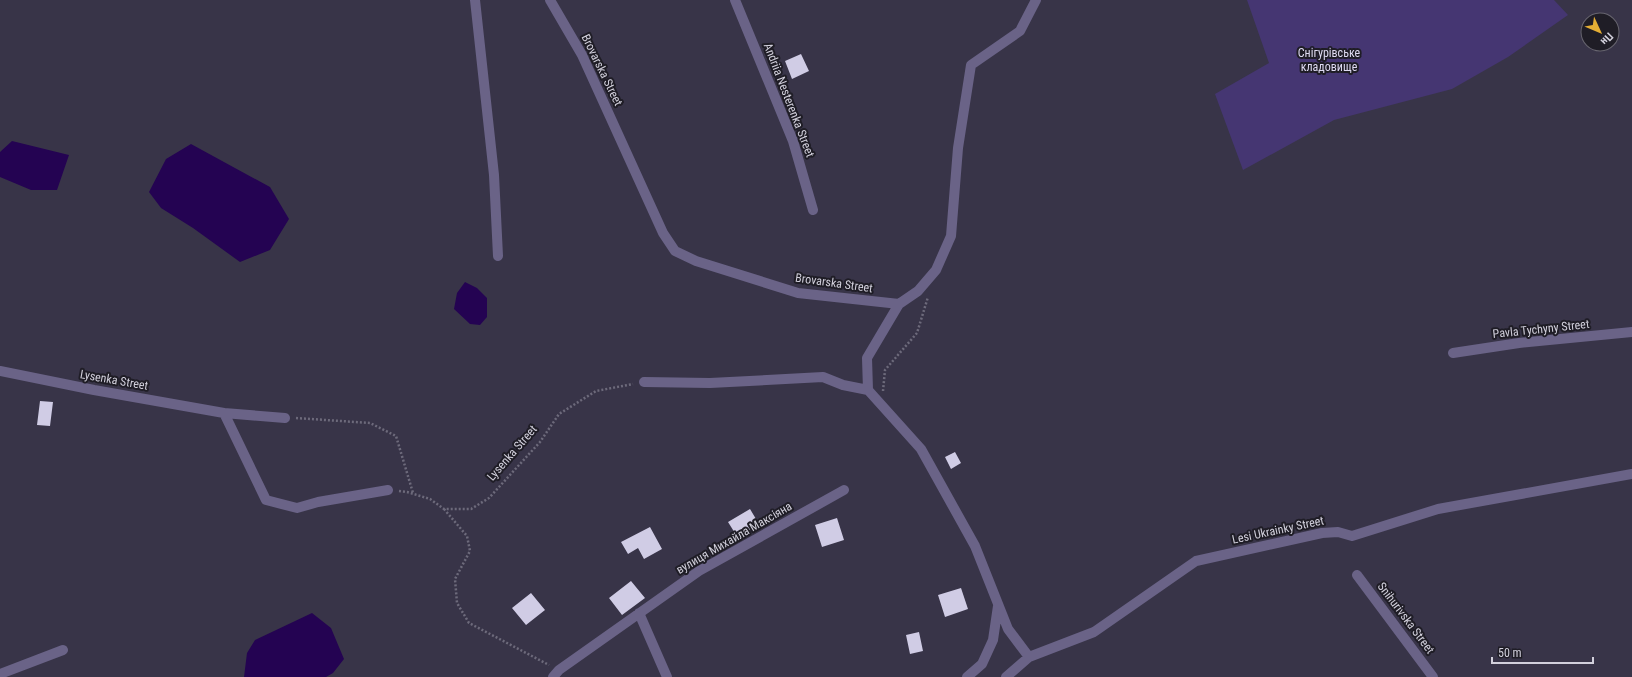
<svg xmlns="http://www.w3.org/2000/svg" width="1632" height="677" font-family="'Roboto Condensed',sans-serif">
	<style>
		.green { fill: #453672 }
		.water { fill: #240352 }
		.building { fill: #d0cce5 }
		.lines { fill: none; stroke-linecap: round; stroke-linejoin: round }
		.path { stroke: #6d6a7b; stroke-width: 2.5; stroke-dasharray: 2 2; stroke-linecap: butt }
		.street { stroke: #6a6387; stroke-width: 10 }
		.labels { text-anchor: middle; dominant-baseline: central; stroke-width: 4; stroke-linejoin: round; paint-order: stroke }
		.park-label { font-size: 12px; fill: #dfdbf2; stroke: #1f1d26 }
		.street-label { font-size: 12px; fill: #d2d0dc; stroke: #1f1d26 }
	</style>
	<rect width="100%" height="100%" fill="#383448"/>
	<!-- green -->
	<path class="green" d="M1247,0H1554L1568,15L1508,57L1452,89L1334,120L1243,170L1215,94L1269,63Z"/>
	<!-- water -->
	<path class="water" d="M12,141L69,155L57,190H31L0,177V152Z
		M191,144L270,187L289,219L270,250L240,262L193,228L161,208L149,192L166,159Z
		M465,282L477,288L487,298V317L480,325L470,324L454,309L457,293Z
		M312,613L331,628L344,659L333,673L326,677H244L247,653L255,640Z"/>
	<!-- building -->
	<path class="building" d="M801,54L809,71L792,79L785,61Z
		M40,401L53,402L50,426L37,425Z
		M955,452L961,463L951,469L945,457Z
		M750,509L759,524L738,538L728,522Z
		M837,518L844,540L822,547L815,525Z
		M650,527L662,549L644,559L638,548L628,554L621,542Z
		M631,581L645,598L622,615L609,598Z
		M961,588L968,609L945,617L938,595Z
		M531,593L545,610L526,625L512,608Z
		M919,632L923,651L910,654L906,635Z"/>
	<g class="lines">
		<!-- path -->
		<path class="path" d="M883,391L885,370L917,333L928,297
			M296,418L370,423L396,436L413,493
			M399,491L407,492L430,499L444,509H471L489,498L540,442L559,414L596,391L633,384
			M444,509L467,536L470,551L455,579L457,603L469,623L549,665"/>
		<!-- street -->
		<path class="street" d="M475,0L494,175L498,256
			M550,0L582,55L663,233L675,251L696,261L798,293L899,304L918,291L936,270L951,236L958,148L971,65L1020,31L1036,0
			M735,0L793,141L813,210
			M899,304L867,358L868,390L921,449L975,546L1008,629L1029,657
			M1453,353L1519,343L1632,332
			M0,371L94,390L224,413L266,500L297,508L318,502L388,490
			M644,382L710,383L823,377L843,385L868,390
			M224,413L285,418
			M1357,575L1433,677
			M639,613L667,677
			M0,674L63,650
			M553,677L559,670L699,571L844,490
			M967,677L982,664L993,640L998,606
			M1006,677L1029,657L1094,632L1196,561L1322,533L1338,532L1352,536L1438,509L1632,474"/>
	</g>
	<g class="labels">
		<!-- park labels -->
		<g class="park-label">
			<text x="1329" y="53">Снігурівське<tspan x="1329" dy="14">кладовище</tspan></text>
		</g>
		<!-- street labels -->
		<g class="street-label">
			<text transform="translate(602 70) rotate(64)">Brovarska Street</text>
			<text transform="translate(789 100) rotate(69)">Andriia Nesterenka Street</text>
			<text transform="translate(834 283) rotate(8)">Brovarska Street</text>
			<text transform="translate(1541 329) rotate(-6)">Pavla Tychyny Street</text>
			<text transform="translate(114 380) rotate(10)">Lysenka Street</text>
			<text transform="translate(512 453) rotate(-49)">Lysenka Street</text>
			<text transform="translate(1278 530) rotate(-12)">Lesi Ukrainky Street</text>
			<text transform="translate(734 538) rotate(-30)">вулиця Михайла Максіяна</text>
			<text transform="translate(1406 618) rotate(53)">Snihurivska Street</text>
		</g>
	</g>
	<!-- north arrow -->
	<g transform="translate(1600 32) rotate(134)"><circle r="19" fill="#1f1d26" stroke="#67656f"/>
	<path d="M0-3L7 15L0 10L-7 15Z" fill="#e4ae35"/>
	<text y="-6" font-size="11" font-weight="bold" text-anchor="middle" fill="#d2d0dc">Пн</text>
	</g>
	<!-- scale -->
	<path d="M1492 657v6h101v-6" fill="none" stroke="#d2d0dc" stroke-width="2"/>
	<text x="1498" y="657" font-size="12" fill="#d2d0dc" stroke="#1f1d26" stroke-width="3" paint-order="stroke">50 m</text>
</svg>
